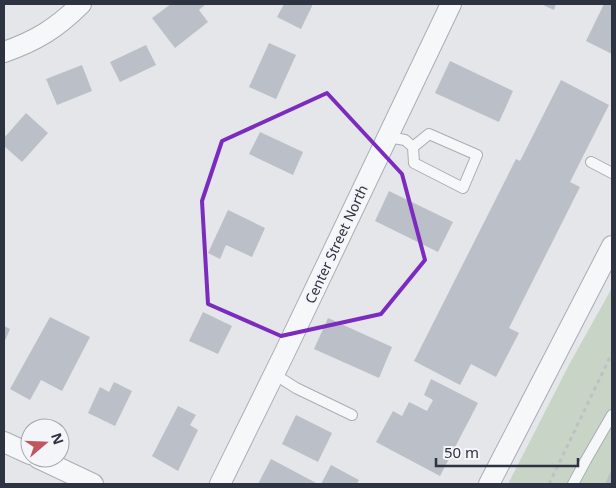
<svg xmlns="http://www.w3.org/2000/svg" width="616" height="488" font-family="'Noto Sans',sans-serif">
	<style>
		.green { fill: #c8d4c6 }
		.building { fill: #bbbfc7 }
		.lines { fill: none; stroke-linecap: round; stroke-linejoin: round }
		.service-casing { stroke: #a9adb4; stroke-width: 12 }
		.minor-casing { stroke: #a9adb4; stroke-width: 22 }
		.path { stroke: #bec0c5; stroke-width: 3; stroke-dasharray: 4 4; stroke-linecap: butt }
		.service { stroke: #f6f7f9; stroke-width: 10 }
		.minor { stroke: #f6f7f9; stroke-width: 20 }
		.marked { fill: none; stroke: #7b2cbf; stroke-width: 4; stroke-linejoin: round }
		.labels { text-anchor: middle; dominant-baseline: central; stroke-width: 5; stroke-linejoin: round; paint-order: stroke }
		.street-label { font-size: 14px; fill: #2d3341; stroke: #f3f5f8 }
	</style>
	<rect width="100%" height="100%" fill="#e4e6ea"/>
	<!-- green -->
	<path class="green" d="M612,288V469L605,484H508L570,363Z"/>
	<!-- building -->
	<path class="building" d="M171,4H206L199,10L208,22L175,48L152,18Z
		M284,4H313L301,29L277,17Z
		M541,4H556L554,10Z
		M604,4H612V54L586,41Z
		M269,43L296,55L276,99L249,87Z
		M146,45L156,65L120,82L110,62Z
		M450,61L513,91L499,122L435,93Z
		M82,65L92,91L57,105L46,79Z
		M561,80L609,105L570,182L580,187L509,328L519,333L496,377L471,364L460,385L414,361L516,159L520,161Z
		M26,113L48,133L22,162L4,146V138Z
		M260,132L303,152L293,175L249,154Z
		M389,191L453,222L438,252L375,221Z
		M228,210L265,228L252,257L226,245L220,259L208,253Z
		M203,312L232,326L218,354L189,341Z
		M50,317L90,337L62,391L41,380L30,400L10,389Z
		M328,318L392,347L379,378L314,349Z
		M4,326L10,329L4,343Z
		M431,379L478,403L440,476L376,442L393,411L402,416L409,402L427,411L433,400L424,395Z
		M114,382L132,391L115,426L88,413L100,387L109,392Z
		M178,406L196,415L190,425L198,430L178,471L152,456Z
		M296,415L332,433L318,462L282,444Z
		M271,459L318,484H258Z
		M331,465L359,480L357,484H321Z
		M612,468V484H605Z"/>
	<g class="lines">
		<!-- service casing -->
		<g class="service-casing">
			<path id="service" d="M388,137L405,140L413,147L414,163L463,188L477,155L429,134L413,147
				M591,162L612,173
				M274,374L296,388L352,415
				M573,484L586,460L612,415"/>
		</g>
		<!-- minor casing -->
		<g class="minor-casing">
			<path id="minor" d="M4,52C36,41 57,28 81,4
				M4,442L30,454
				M38,458L93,484
				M220,484L284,354L451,4
				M489,484L612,246"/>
		</g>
		<!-- path -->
		<path class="path" d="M549,484L612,353"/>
		<!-- service -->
		<use href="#service" class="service"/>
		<!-- minor -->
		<use href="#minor" class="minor"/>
	</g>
	<!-- marked area -->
	<path class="marked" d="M327,93L402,174L425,260L381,314L281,336L208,304L202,201L222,141Z"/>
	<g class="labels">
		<!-- street labels -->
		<g class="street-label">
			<text transform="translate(336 244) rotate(-65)">Center Street North</text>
		</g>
	</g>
	<!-- border -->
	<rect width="616" height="488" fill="none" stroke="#2d3341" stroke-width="10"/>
	<!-- north arrow -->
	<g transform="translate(45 443) rotate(71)"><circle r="24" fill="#f3f5f8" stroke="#a4a7af"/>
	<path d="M0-4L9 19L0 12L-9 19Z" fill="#c3555e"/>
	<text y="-8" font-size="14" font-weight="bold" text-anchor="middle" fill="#2d3341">N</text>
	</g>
	<!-- scale -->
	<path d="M436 458v8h142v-8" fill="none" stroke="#2d3341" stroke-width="2.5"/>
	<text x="444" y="458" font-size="15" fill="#2d3341" stroke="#f3f5f8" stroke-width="4" paint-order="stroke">50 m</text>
</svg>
